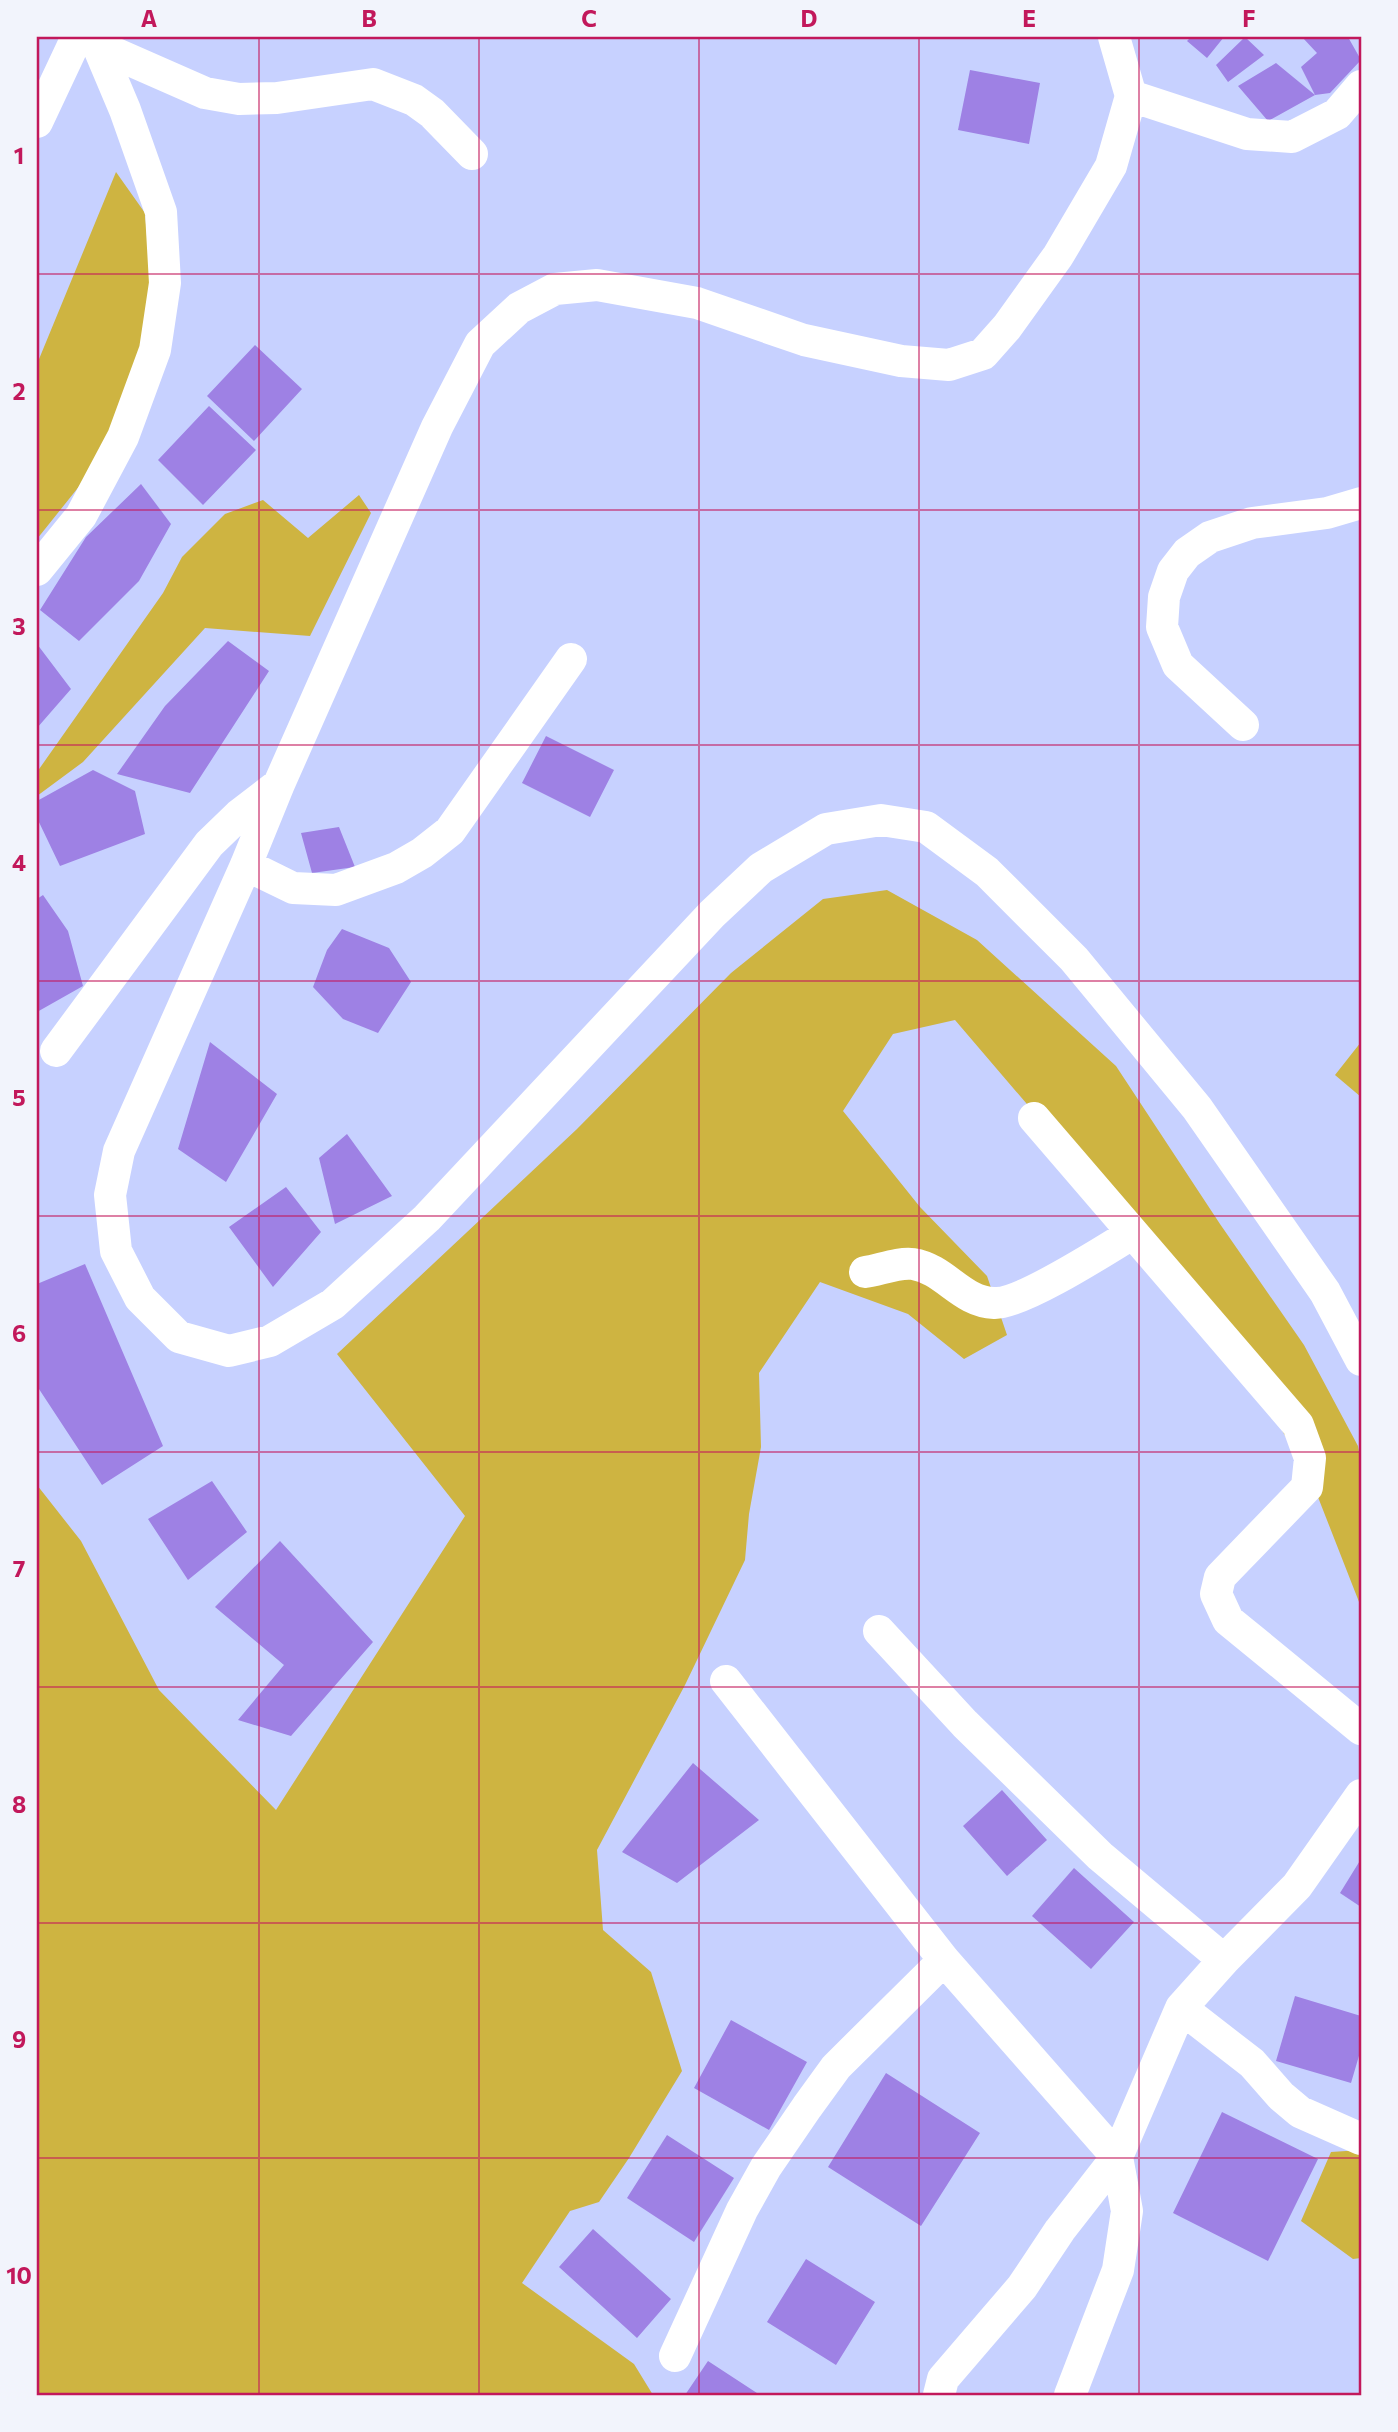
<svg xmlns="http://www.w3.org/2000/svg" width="1398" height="2432" font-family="Commissioner,sans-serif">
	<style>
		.green { fill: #ceb441 }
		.building { fill: #9e81e4 }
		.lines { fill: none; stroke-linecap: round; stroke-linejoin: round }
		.street { stroke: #fff; stroke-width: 32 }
		.grid { fill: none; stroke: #c2185b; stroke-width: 2; stroke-opacity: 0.55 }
		.neatline { fill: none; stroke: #c2185b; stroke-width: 2.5 }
		.grid-label { font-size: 23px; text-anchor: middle; font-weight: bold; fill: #c2185b }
	</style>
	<rect width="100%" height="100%" fill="#c7d1ff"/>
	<!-- green -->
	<path class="green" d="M116,172L145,213L154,318L117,439L37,539V364Z
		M359,495L371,513L310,636L205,628L83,762L37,796V772L163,593L182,557L225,514L263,500L308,538Z
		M887,890L977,940L1116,1066L1220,1224L1304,1345L1358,1446L1361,1464V1607L1316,1492L1239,1352L955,1020L893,1034L843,1111L920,1207L987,1276L1007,1335L964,1359L908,1314L820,1282L759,1373L761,1447L749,1514L745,1560L685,1685L597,1850L603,1930L651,1972L682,2071L629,2158L599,2202L570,2211L522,2283L634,2364L653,2395H37V1485L81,1541L159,1690L276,1810L465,1516L337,1354L577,1129L731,973L823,899Z
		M1361,1042V1097L1335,1075Z
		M1361,2150V2258L1353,2259L1301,2221L1331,2152Z"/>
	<!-- building -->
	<path class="building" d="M1191,37H1224L1207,58L1187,41Z
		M1245,37L1264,55L1228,82L1216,65Z
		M1302,37H1348L1361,60L1330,93L1315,95L1301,67L1317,53Z
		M1276,63L1315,95L1268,121L1238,86Z
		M970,70L1040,83L1029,144L958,130Z
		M255,345L302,389L254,441L207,396Z
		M209,406L256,450L203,505L158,460Z
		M141,484L171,524L139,581L79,641L40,610L86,537Z
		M228,641L269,671L190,793L117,774L165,706Z
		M37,644L71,689L37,728Z
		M546,736L614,770L590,817L522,783Z
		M93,770L135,791L145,834L60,866L37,818V801Z
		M339,827L355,867L312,873L301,833Z
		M43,895L68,931L83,986L37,1012V899Z
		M342,929L389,948L411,982L378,1033L343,1019L313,987L327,950Z
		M210,1042L277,1094L226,1182L178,1149Z
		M347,1134L392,1196L335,1224L319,1158Z
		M286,1187L321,1232L273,1287L229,1227Z
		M85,1264L163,1446L102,1485L37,1386V1284Z
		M212,1481L247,1532L188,1580L148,1519Z
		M280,1541L373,1642L291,1736L238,1720L284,1665L215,1607Z
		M693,1763L759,1820L677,1883L622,1852Z
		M1002,1790L1047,1840L1007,1876L963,1826Z
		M1361,1859V1907L1340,1893Z
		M1074,1868L1134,1922L1091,1969L1032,1916Z
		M1295,1996L1361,2016V2049L1351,2083L1276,2061Z
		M731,2020L807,2062L769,2130L694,2088Z
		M886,2073L980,2133L921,2226L828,2167Z
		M1222,2112L1318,2159L1268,2261L1173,2213Z
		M667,2135L734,2178L694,2242L627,2198Z
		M593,2229L671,2299L637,2338L559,2267Z
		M806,2259L875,2302L836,2365L767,2322Z
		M708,2361L760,2395H685Z"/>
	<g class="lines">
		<!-- street -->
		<path class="street" d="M1114,37L1131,96L1111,166L1058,256L1007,327L983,354L949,365L901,361L804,340L697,303L597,285L555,289L519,308L480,344L437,427L279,784L246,865L119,1151L110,1195L116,1251L140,1298L179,1337L229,1351L270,1341L333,1304L427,1218L712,914L761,868L826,829L881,820L926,827L987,872L1074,959L1197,1108L1325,1292L1361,1360
			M98,46L205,93L239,99L277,98L373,84L414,100L432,113L472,154
			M1131,96L1247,134L1292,137L1337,114L1361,86
			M37,122L77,37
			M37,570L81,516L123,437L155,350L165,283L161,212L125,110L98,46L92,37
			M1243,725L1178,665L1162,627L1164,597L1173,571L1187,553L1210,537L1252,523L1327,513L1361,503
			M246,865L293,888L336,890L396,868L422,853L450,831L571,659
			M56,1051L209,844L239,815L278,785
			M1034,1118L1298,1425L1310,1458L1307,1487L1220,1577L1216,1594L1228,1620L1361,1729
			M865,1272C879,1270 899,1262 913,1264C945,1269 961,1302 994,1303C1020,1305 1107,1249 1133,1233
			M879,1631L965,1724L1100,1856L1224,1960
			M726,1681L944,1960L1117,2157L1127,2211L1118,2270L1070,2395
			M1181,2008L1252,2063L1281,2096L1300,2112L1361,2139
			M675,2356L742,2210L766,2167L807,2107L836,2067L944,1960
			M939,2395L943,2379L1022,2287L1060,2230L1117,2157L1181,2008L1224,1960L1297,1886L1361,1795"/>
	</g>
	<!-- grid -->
	<path class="grid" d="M259,37V2395M479,37V2395M699,37V2395M919,37V2395M1139,37V2395M37,274H1361M37,510H1361M37,745H1361M37,981H1361M37,1216H1361M37,1452H1361M37,1687H1361M37,1923H1361M37,2158H1361"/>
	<!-- border -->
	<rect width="1398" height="2432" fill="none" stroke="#f2f4fc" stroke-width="77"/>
	<rect x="38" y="38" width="1322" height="2356" class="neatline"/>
	<g class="grid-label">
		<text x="149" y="27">A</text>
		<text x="369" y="27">B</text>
		<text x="589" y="27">C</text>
		<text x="809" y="27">D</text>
		<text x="1029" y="27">E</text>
		<text x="1249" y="27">F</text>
		<text x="19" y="164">1</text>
		<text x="19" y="400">2</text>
		<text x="19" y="635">3</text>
		<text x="19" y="871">4</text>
		<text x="19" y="1106">5</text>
		<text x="19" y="1342">6</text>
		<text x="19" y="1577">7</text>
		<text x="19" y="1813">8</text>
		<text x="19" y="2048">9</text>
		<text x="19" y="2284">10</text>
	</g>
</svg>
